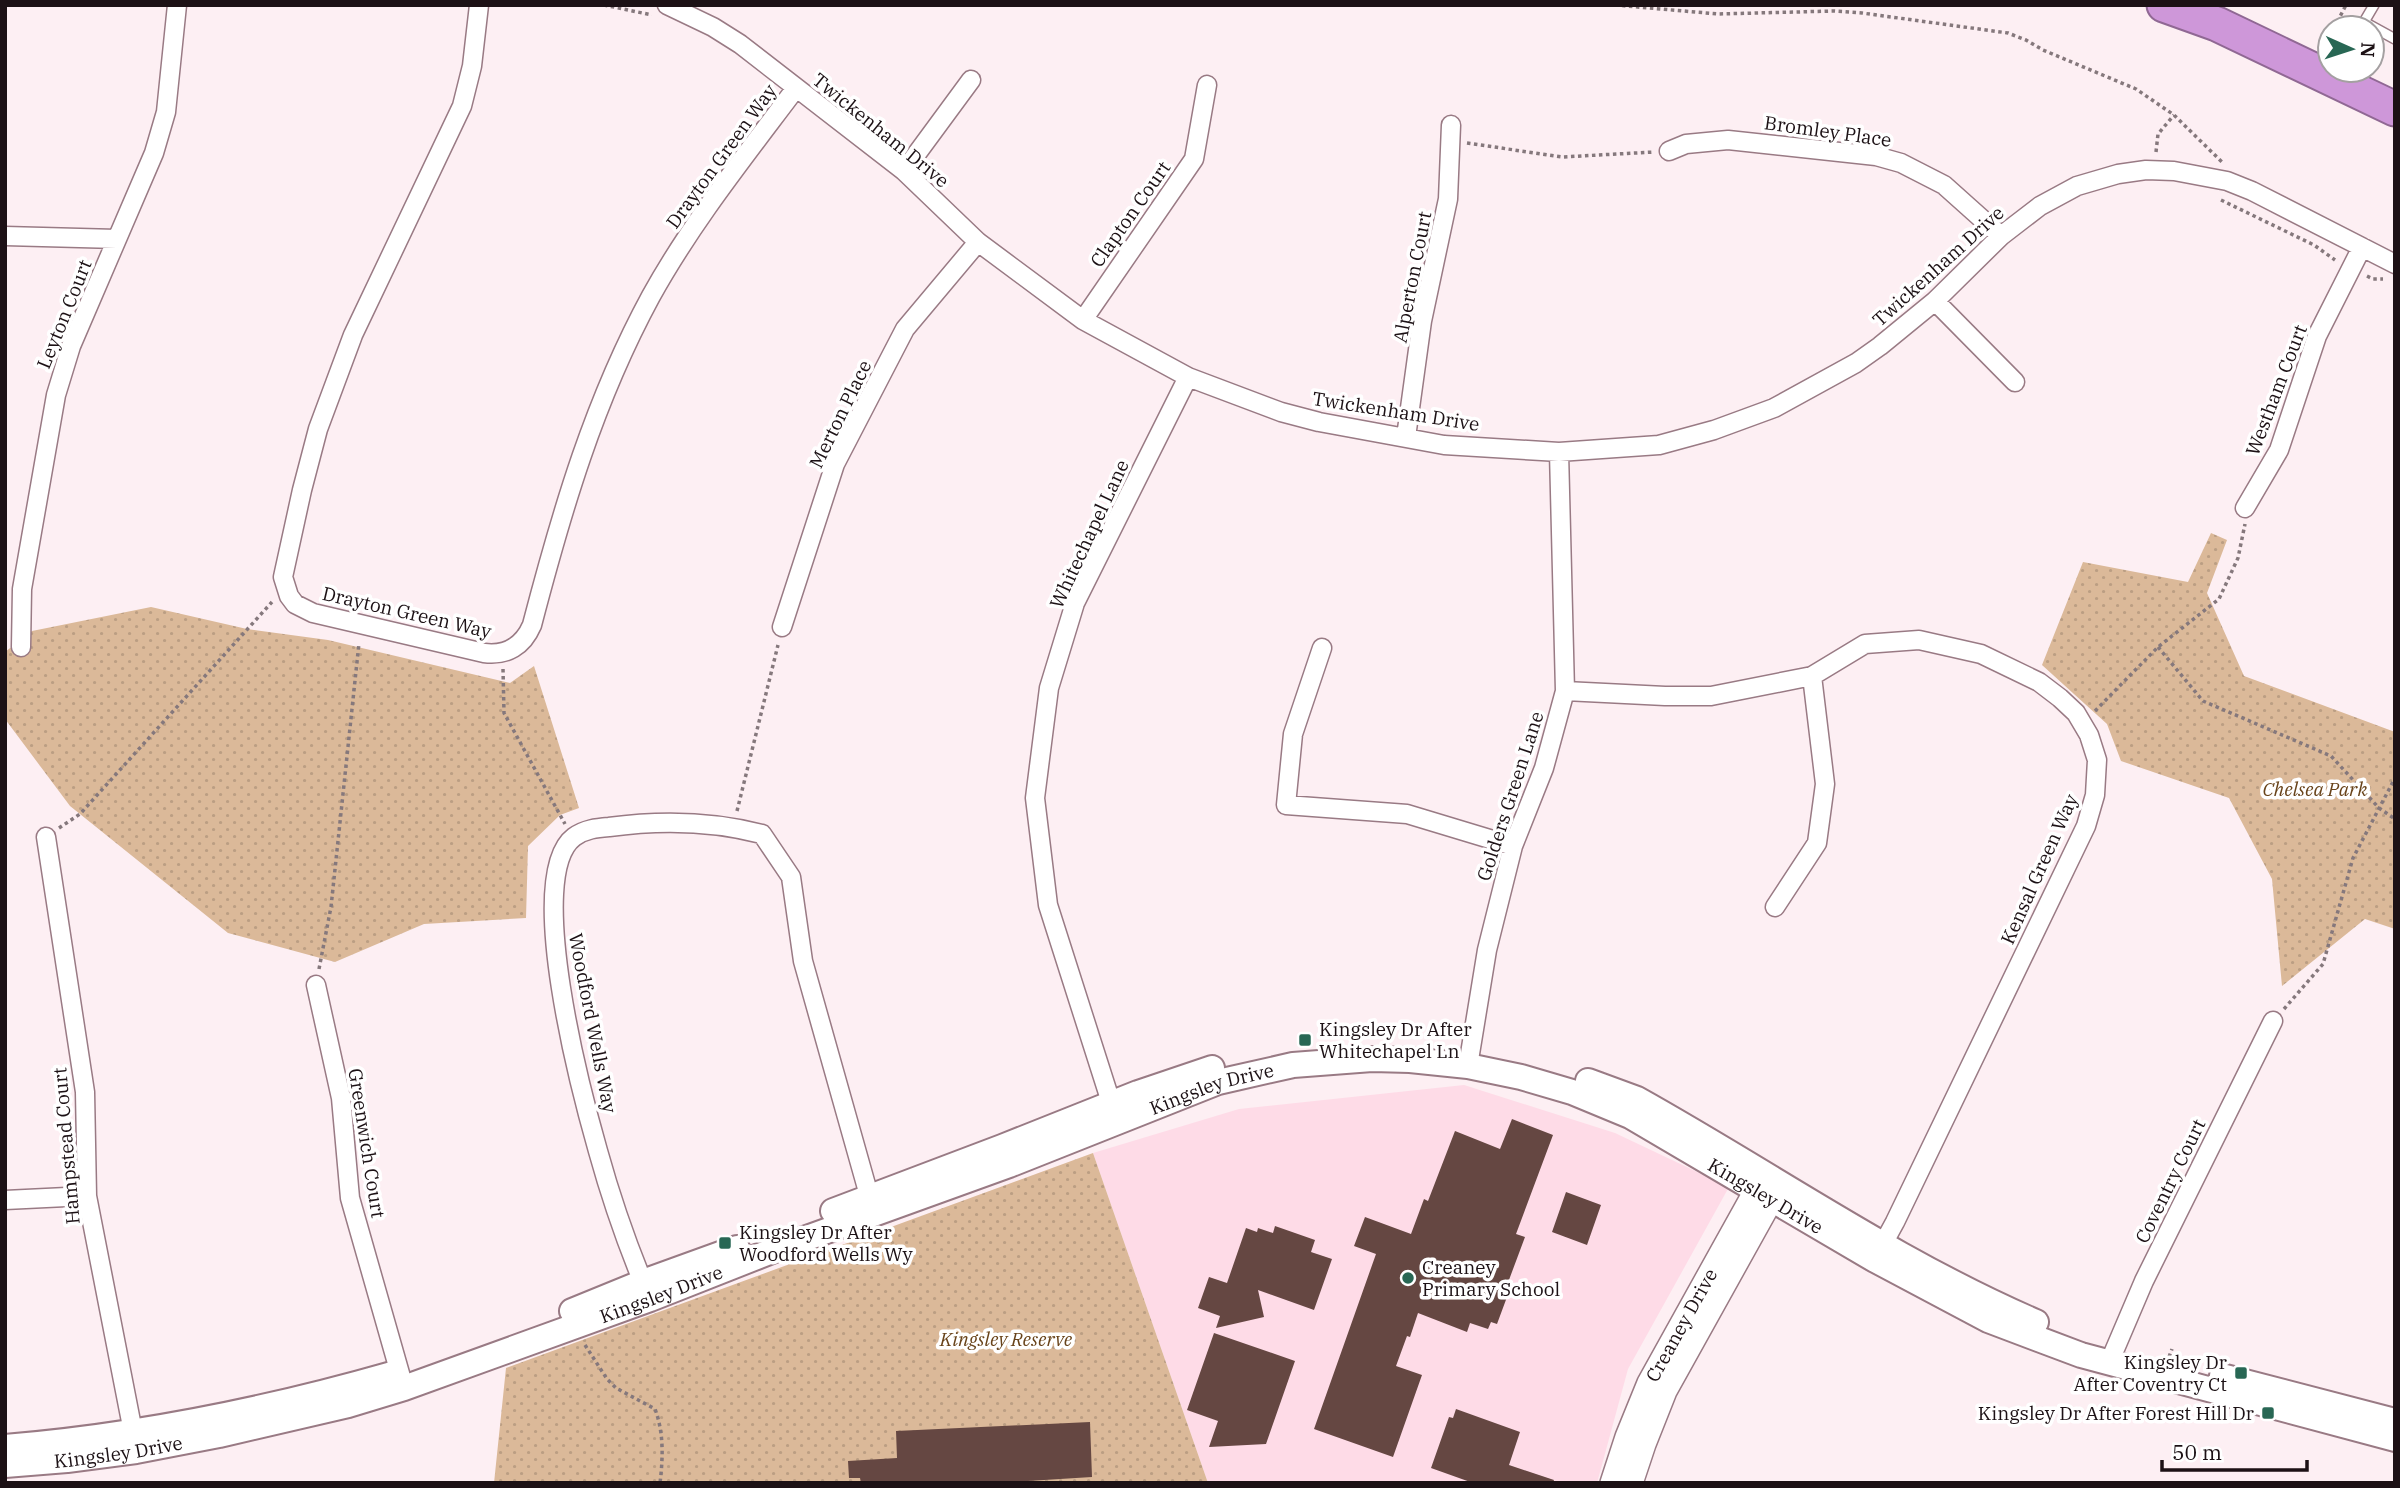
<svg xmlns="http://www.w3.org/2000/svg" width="2400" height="1488" font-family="'IBM Plex Serif',serif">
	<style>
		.built { fill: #fedbe7 }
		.park { fill: url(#park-dots) }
		.building { fill: #654742 }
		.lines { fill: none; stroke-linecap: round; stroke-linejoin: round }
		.service-casing { stroke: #997a84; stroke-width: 12 }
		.minor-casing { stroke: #997a84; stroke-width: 21 }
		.tertiary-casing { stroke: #997a84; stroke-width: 26 }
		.secondary-casing { stroke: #997a84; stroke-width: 28 }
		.motorway-casing { stroke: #906894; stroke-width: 37 }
		.path { stroke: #85787c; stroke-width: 3.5; stroke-dasharray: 3.5 3.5; stroke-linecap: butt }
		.service { stroke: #fff; stroke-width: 9 }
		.minor { stroke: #fff; stroke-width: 18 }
		.tertiary { stroke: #fff; stroke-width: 23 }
		.secondary { stroke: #fff; stroke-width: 24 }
		.motorway { stroke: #ce97d9; stroke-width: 33 }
		.poi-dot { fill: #286754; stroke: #fff; stroke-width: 2.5 }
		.labels { text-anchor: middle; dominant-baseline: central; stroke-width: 7; stroke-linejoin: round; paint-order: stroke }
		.street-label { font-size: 19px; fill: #1c1115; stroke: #fff }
		.park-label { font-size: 19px; font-style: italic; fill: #68431a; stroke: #fff }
		.poi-label { font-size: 19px; fill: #1c1115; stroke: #fff; text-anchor: start }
	</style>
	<defs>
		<pattern id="park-dots" width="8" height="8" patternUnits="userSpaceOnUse" patternTransform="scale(1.75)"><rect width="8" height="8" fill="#dbb999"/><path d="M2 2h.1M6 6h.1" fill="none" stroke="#bb9e83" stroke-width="1.8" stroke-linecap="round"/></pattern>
	</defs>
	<rect width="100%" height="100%" fill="#fdeff3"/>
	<!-- built -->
	<path class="built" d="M1464,1085L1615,1133L1729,1187L1628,1369L1597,1483H1208L1093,1153L1239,1109Z"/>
	<!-- park -->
	<path class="park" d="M2211,533L2227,540L2207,593L2244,676L2395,732V929L2365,919L2282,986L2272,879L2229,798L2121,761L2107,724L2042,665L2083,562L2188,582Z
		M151,607L247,629L328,640L510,683L534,666L579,808L560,815L528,846L526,918L424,924L335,962L228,933L70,806L5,719V652L32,631Z
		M1093,1153L1208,1483H494L506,1368Z"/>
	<!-- building -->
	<path class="building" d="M1512,1119L1553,1135L1516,1234L1525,1237L1503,1296L1507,1297L1497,1324L1491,1322L1488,1329L1470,1323L1467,1332L1418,1313L1410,1337L1407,1336L1396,1366L1422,1375L1393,1457L1314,1429L1376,1254L1354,1246L1365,1217L1411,1234L1424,1199L1428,1201L1455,1131L1500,1149Z
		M1566,1192L1601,1205L1587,1245L1552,1232Z
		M1275,1226L1315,1240L1311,1252L1332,1259L1314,1310L1258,1290L1264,1317L1216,1328L1220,1316L1198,1308L1209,1277L1227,1283L1246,1228L1257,1232L1258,1228L1273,1233Z
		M1214,1333L1295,1361L1266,1444L1209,1447L1218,1421L1187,1410Z
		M1456,1409L1520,1432L1509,1465L1554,1480L1553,1483H1473L1431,1468L1449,1417L1453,1418Z
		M1090,1422L1092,1477L995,1483H861L860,1478H849L848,1461L897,1458L896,1431Z"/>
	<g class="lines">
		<!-- service casing -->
		<g class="service-casing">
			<path id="service" d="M2374,5L2364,22L2395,39"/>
		</g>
		<!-- minor casing -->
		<g class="minor-casing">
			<path id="minor" d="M479,5L472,66L462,106L353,335L318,429L302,490L283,577L289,596L295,604L313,613L484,653C507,656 523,646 532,625C562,510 594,401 651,296C692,222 745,156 796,88
				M667,5L713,27L740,44L904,171L978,242L1083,320L1188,377L1281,412L1319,422L1444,445L1559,452L1659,445L1714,430L1774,408L1856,363L1880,346L1935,301L2001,236L2040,206L2077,186L2118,174L2146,170L2174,171L2227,181L2252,191L2395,264
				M1669,151L1686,144L1728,140L1876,156L1901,163L1944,185L2001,236
				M904,171L971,80
				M5,236L117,239
				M1935,301L2015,382
				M1083,320L1194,159L1207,85
				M1406,437L1422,321L1448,199L1451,125
				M2245,508L2279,450L2317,336L2362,247
				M782,627L835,464L905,329L978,242
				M21,647L22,589L56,395L71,346L154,153L166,112L177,5
				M1322,648L1293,734L1286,805L1407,814L1513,846
				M1565,691L1665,696H1711L1812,676L1865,644L1919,640L1981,654L2039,682L2060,698L2076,713L2089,735L2097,760L2095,795L2086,826L1895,1222L1877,1255
				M46,837L85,1092L87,1196L135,1442
				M1775,907L1817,843L1825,784L1812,676
				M316,985L341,1098L350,1198L403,1384
				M1468,1066L1487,950L1513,846L1544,768L1565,691L1559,452
				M1115,1115L1048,905L1035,798L1049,688L1075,603L1188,377
				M5,1200L87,1196
				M647,1292C628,1247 611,1198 598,1151C582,1095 523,875 574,837C585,829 597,828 609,827C660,820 712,821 762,834L791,877L803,961L872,1206
				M2109,1363L2144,1281L2273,1021"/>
		</g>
		<!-- tertiary casing -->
		<g class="tertiary-casing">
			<g id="tertiary">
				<path id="s1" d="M1612,1483L1627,1437L1649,1383L1764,1176"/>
				<path d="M1631,1483L1644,1444L1665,1391L1780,1184"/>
			</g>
		</g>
		<!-- secondary casing -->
		<g class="secondary-casing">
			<g id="secondary">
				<path d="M1588,1081L1637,1099C1770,1173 1896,1262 2036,1322"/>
				<path d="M833,1211L1002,1147L1138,1093L1212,1068"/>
				<path d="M572,1311L643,1282L737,1248"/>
				<path d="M2222,1376L2395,1421"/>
				<path d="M5,1447C137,1436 266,1410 392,1374"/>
				<path id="s2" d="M5,1465L67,1460L136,1451L219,1435L348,1405L404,1388L650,1299L782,1247L1009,1165L1218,1082L1293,1065L1372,1059L1410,1060L1468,1066L1521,1077L1572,1092L1630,1116L1875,1260L1988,1320L2081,1355L2395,1439"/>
			</g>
		</g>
		<!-- motorway casing -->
		<g class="motorway-casing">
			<path id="motorway" d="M2164,5L2217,24L2395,109"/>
		</g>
		<!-- path -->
		<path class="path" d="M604,5L652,15
			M1615,5L1718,14L1834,11L1862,13L2008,33L2026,40L2043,50L2136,89L2174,115L2222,162
			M2334,28L2346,5
			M1467,143L1562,157L1654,152
			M2156,152L2158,134L2174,115
			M2221,200L2314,245L2335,260
			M2367,276L2373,279H2383
			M2158,647L2203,701L2331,756L2379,808L2395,819
			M503,669L504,713L565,824
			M2095,711L2158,647L2219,599L2238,558L2245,524
			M737,811L778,645
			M59,828L80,814L272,602
			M319,969L331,907L359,643
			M2284,1009L2323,964L2353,858L2395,778
			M585,1345L607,1379L616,1388L655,1409C664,1433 663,1458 660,1483
			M2169,1357L2172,1349"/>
		<!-- service -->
		<use href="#service" class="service"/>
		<!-- minor -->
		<use href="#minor" class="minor"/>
		<!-- tertiary -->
		<use href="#tertiary" class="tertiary"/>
		<!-- secondary -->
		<use href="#secondary" class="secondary"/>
		<!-- motorway -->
		<use href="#motorway" class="motorway"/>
	</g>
	<!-- markers -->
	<g class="poi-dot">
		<rect x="1298" y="1033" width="14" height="14" rx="3.5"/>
		<rect x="718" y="1236" width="14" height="14" rx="3.5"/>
		<circle cx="1408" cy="1278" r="7"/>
		<rect x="2234" y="1366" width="14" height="14" rx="3.5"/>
		<rect x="2261" y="1406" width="14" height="14" rx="3.5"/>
	</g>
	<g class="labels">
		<!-- street labels -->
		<g class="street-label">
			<text transform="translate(881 130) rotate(39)">Twickenham Drive</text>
			<text transform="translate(1828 131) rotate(8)">Bromley Place</text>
			<text transform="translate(721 156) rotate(-54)">Drayton Green Way</text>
			<text transform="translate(1130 214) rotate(-55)">Clapton Court</text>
			<text transform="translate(1938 266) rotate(-42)">Twickenham Drive</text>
			<text transform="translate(1412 277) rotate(-79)">Alperton Court</text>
			<text transform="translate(64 314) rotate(-68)">Leyton Court</text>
			<text transform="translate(2276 390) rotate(-69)">Westham Court</text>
			<text transform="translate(1396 411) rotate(9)">Twickenham Drive</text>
			<text transform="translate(840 414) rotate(-64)">Merton Place</text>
			<text transform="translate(1089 534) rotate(-65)">Whitechapel Lane</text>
			<text transform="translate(407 612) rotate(13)">Drayton Green Way</text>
			<text transform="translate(1510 796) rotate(-72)">Golders Green Lane</text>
			<text transform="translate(2039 869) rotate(-66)">Kensal Green Way</text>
			<text transform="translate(593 1023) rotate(79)">Woodford Wells Way</text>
			<text stroke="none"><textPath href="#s2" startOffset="1269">Kingsley Drive</textPath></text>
			<text transform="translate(367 1143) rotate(81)">Greenwich Court</text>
			<text transform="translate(66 1146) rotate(-95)">Hampstead Court</text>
			<text transform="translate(2170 1181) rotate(-64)">Coventry Court</text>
			<text stroke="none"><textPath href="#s2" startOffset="1857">Kingsley Drive</textPath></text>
			<text stroke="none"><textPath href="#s2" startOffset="681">Kingsley Drive</textPath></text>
			<text stroke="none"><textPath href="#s1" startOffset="173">Creaney Drive</textPath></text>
			<text stroke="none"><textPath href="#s2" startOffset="114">Kingsley Drive</textPath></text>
		</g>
		<!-- park labels -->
		<g class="park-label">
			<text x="2315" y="789">Chelsea Park</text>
			<text x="1006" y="1339">Kingsley Reserve</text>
		</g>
		<!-- poi labels -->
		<g class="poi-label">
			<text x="1319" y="1029">Kingsley Dr After<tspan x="1319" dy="22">Whitechapel Ln</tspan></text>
			<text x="739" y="1232">Kingsley Dr After<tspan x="739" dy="22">Woodford Wells Wy</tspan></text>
			<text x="1422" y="1267">Creaney<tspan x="1422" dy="22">Primary School</tspan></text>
			<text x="2227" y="1362" text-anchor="end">Kingsley Dr<tspan x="2227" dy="22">After Coventry Ct</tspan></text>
			<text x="2254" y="1413" text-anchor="end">Kingsley Dr After Forest Hill Dr</text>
		</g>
	</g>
	<!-- border -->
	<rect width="2400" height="1488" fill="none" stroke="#1c1115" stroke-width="14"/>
	<!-- north arrow -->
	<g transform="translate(2351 49) rotate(93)"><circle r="33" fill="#ffffff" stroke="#a4a0a1" stroke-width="2"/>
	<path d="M0-5L12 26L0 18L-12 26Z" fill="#286754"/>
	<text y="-10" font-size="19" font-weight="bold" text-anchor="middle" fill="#1c1115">N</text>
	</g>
	<!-- scale -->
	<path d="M2162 1460v10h145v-10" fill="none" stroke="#1c1115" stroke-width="3.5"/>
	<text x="2172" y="1460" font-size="21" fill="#1c1115" stroke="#ffffff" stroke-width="5" paint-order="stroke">50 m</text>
</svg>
